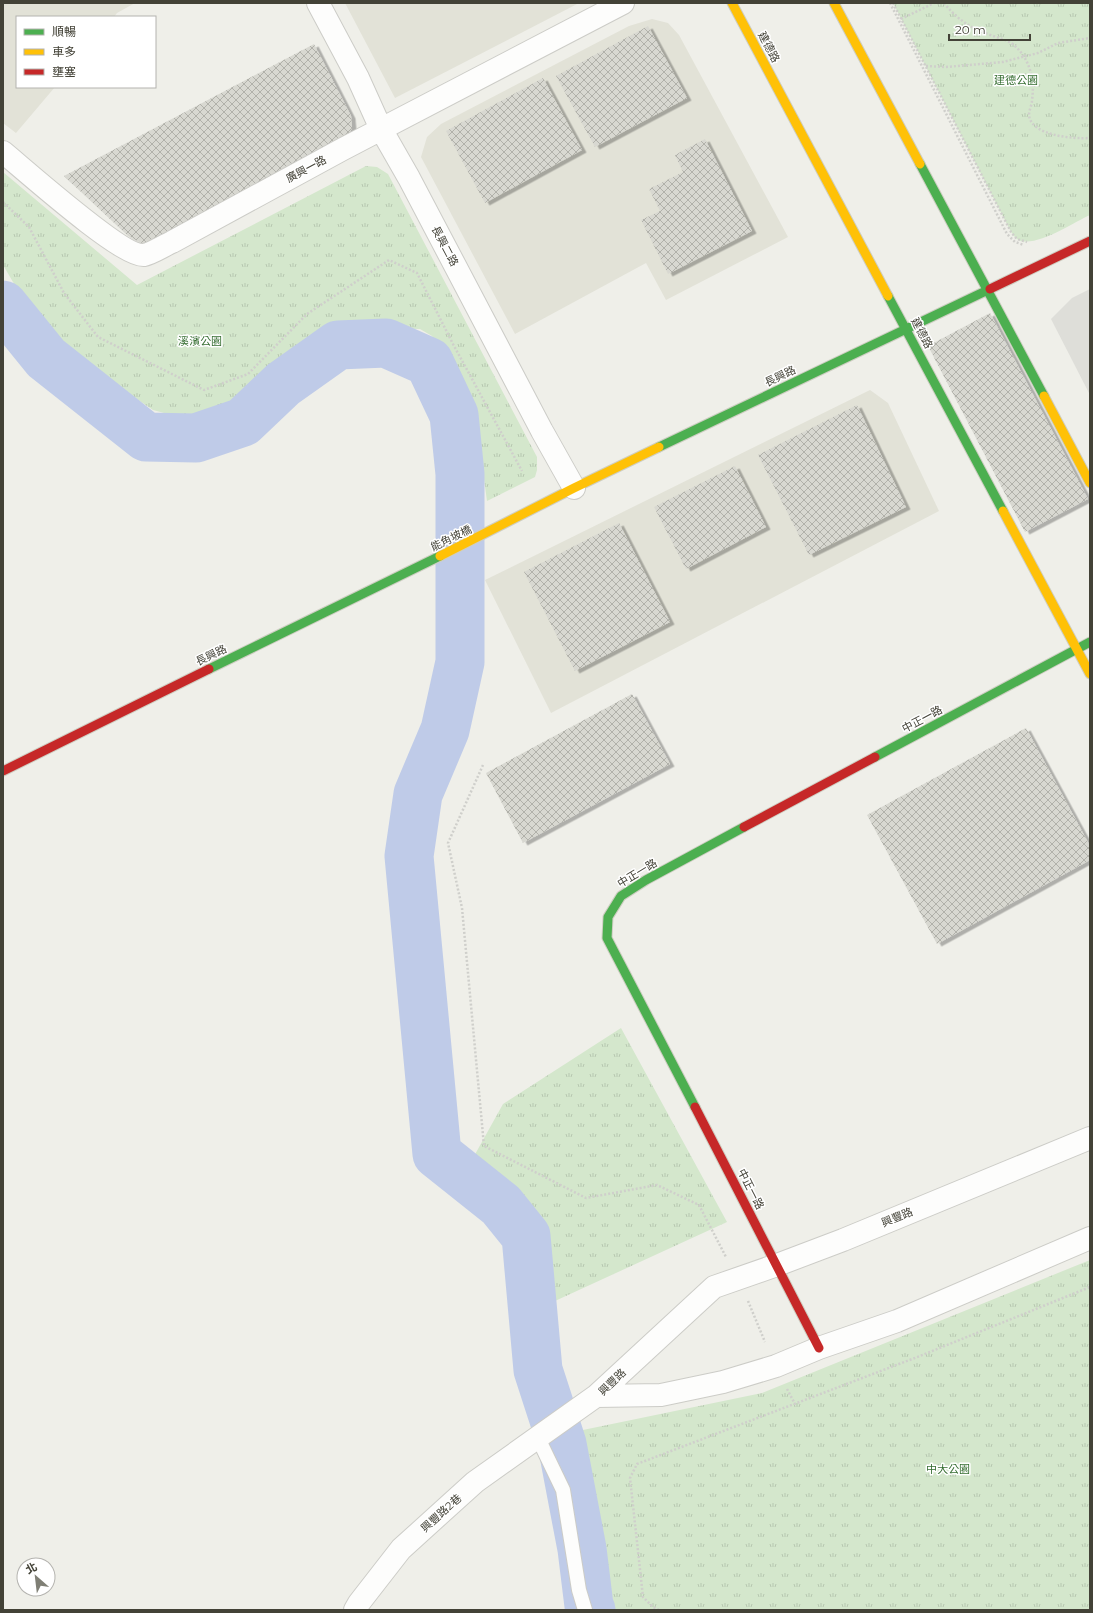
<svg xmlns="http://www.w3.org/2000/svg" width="1093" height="1613" font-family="Montserrat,'Noto Sans TC',sans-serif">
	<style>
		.residential { fill: #e2e2d7 }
		.grass { fill: url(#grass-tufts) }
		.parking { fill: #deded9 }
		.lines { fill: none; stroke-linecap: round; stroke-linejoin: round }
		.river { stroke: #bfcbe8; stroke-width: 49 }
		.building { fill: url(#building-cross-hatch); filter: url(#shadow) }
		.lane-casing { stroke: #ccccc7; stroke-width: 16 }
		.street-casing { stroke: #ccccc7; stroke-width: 24 }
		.fast-casing { stroke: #cecec2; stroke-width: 11 }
		.slow-casing { stroke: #cecec2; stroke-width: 11 }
		.jam-casing { stroke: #cecec2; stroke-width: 11 }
		.path { stroke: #cfcfcb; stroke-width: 2.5; stroke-dasharray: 2 2; stroke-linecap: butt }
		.lane { stroke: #fdfdfc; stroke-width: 14 }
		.street { stroke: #fdfdfc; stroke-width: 22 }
		.fast { stroke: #4caf50; stroke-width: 9 }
		.slow { stroke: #ffc107; stroke-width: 9 }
		.jam { stroke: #c62828; stroke-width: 9 }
		.labels { text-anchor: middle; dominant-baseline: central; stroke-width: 3; stroke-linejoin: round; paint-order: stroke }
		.street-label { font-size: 11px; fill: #434237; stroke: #fff }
		.park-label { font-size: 11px; fill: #356d31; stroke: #fff }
	</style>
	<defs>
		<pattern id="grass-tufts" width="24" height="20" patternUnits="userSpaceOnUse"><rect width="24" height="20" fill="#d4e7cc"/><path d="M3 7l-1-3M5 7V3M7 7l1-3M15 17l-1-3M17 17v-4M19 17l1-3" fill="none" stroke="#b7c7b0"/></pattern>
		<pattern id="building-cross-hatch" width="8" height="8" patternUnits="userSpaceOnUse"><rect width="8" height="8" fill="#d8d8d1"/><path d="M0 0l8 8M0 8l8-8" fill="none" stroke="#b1b1aa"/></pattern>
		<filter id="shadow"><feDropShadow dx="4.5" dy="2.5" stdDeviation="0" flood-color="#0004"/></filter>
	</defs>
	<rect width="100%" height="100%" fill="#efefe9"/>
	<!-- residential -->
	<path class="residential" d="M3,3H135L117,13L114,17H17V87H55L16,133L3,123Z
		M345,3H579L395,98Z
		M652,19L668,23L679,35L788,237L666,300L646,263L515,334L421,157L427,137L441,124L629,26Z
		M870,390L888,403L939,511L551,713L485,580Z"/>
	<!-- grass -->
	<path class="grass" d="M893,3H1090V215C1074,222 1033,250 1017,239C1015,238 1013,234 1011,232Z
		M366,166L377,167L388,174L537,457V470L535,477L487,501L476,422L470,403L458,376L432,336L420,329L364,328L324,336L305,347L284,363L271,378L256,401L224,417L201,423L153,410L88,366L59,342L30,311L3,265V172L137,285Z
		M621,1028L727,1222L555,1301L546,1234L528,1213L473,1158L503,1104Z
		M1090,1260V1610H606L597,1565L578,1431L762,1393Z"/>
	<!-- parking -->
	<path class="parking" d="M1090,289V395L1051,319L1072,298Z"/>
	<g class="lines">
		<!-- river -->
		<path class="river" d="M3,305L46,358L146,437L196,438L243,422L283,384L338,345L386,343L429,362L454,415L460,474V662L445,730L418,794L409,856L437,1154L501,1205L526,1236L538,1370L562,1444L582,1549L589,1606L591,1610"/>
	</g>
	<!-- building -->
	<path class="building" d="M648,26L687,98L595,147L556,76Z
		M314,44L351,116L352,128L346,139L153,242L142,243L128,236L64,176Z
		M543,78L582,150L485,203L446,131Z
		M705,139L752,231L668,274L641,220L660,211L649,189L683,172L675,155Z
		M990,313L1088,499L1025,532L928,346Z
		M857,405L906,507L809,555L758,455Z
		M735,466L766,527L686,569L654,507Z
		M619,523L670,622L575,671L524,572Z
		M632,694L670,764L523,843L486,773Z
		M1026,728L1090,846V860L937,944L867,815Z"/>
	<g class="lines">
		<!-- lane casing -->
		<g class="lane-casing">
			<path id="lane" d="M538,1438L563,1490L579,1590L585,1610"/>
		</g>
		<!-- street casing -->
		<g class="street-casing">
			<path id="street" d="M318,3L358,78L381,129L409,178L542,431L574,488
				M3,152C25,170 122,257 144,255C151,254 165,245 172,242L343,149L623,3
				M596,1396L661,1395L723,1382L776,1366L819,1348L897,1321L1090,1238
				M355,1610L359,1603L401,1549L475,1482L596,1396L714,1287L777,1265L843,1240L1090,1138"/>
		</g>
		<!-- fast casing -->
		<g class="fast-casing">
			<path id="fast" d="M920,164L1044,396
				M888,296L1003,511
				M659,447L990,289
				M209,669L440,556
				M875,757L1090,642
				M695,1107L607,938L608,917L621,896L646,880L744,827"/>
		</g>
		<!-- slow casing -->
		<g class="slow-casing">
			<path id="slow" d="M732,3L888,296
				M834,3L920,164
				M1044,396L1090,483
				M1003,511L1090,674
				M440,556L574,488L659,447"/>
		</g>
		<!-- jam casing -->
		<g class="jam-casing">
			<path id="jam" d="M990,289L1090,241
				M3,771L209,669
				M744,827L875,757
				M695,1107L819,1348"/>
		</g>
		<!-- path -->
		<path class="path" d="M890,3L1007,234L1015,242L1024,245
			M893,3L1011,232L1017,239L1027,242
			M944,3C956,18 970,28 988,34C997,38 1006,39 1014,45C1030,59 1035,80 1032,100C1032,105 1029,110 1029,115C1031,136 1074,139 1090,138
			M901,19L934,3
			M926,66L946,67L1003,62L1038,53L1058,43L1090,38
			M3,202L29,227L64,293L98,337L204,390L248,374L307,314L389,260L417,273L453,344L522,471
			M483,765L448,843L462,908L484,1146L586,1198L657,1185L699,1205L726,1257
			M748,1301L765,1342
			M787,1389L795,1404
			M659,1610L653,1607L643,1597L630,1478L637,1464L920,1356L1090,1287"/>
		<!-- lane -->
		<use href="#lane" class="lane"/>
		<!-- street -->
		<use href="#street" class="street"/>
		<!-- fast -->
		<use href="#fast" class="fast"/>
		<!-- slow -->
		<use href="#slow" class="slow"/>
		<!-- jam -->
		<use href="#jam" class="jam"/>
	</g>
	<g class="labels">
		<!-- street labels -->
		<g class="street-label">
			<text transform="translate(769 47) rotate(62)">建德路</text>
			<text transform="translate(306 169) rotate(-28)">廣興一路</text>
			<text transform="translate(445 246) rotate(62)">長興二路</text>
			<text transform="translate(922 333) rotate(62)">建德路</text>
			<text transform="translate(780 376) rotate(-26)">長興路</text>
			<text transform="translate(451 538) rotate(-26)">能角坡橋</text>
			<text transform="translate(211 655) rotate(-26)">長興路</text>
			<text transform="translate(922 719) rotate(-28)">中正一路</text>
			<text transform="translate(637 873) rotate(-31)">中正一路</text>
			<text transform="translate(751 1189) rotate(63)">中正一路</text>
			<text transform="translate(897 1217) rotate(-22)">興豐路</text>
			<text transform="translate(612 1382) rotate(-44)">興豐路</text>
			<text transform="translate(441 1513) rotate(-42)">興豐路2巷</text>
		</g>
		<!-- park labels -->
		<g class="park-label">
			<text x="1016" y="80">建德公園</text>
			<text x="200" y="341">溪濱公園</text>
			<text x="948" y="1469">中大公園</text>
		</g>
	</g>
	<!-- border -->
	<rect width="1093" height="1613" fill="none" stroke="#434237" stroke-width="8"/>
	<!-- legend -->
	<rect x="16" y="16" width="140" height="72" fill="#ffffff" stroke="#b4b3af"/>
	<rect x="24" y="29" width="20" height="6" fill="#4caf50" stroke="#b4b3af"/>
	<text x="52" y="36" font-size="12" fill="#434237">順暢</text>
	<rect x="24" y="49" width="20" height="6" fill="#ffc107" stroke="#b4b3af"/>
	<text x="52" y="56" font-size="12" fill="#434237">車多</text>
	<rect x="24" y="69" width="20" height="6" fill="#c62828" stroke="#b4b3af"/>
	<text x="52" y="76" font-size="12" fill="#434237">壅塞</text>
	<!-- north arrow -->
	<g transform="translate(36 1577) rotate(332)"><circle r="19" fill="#ffffff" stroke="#b4b3af"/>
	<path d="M0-3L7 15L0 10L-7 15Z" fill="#7f7f75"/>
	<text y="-6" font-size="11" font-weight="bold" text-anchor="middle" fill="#434237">北</text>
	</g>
	<!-- scale -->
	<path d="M949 34v6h81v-6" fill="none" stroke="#434237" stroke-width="2"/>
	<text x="955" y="34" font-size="12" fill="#434237" stroke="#ffffff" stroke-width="3" paint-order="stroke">20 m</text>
</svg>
